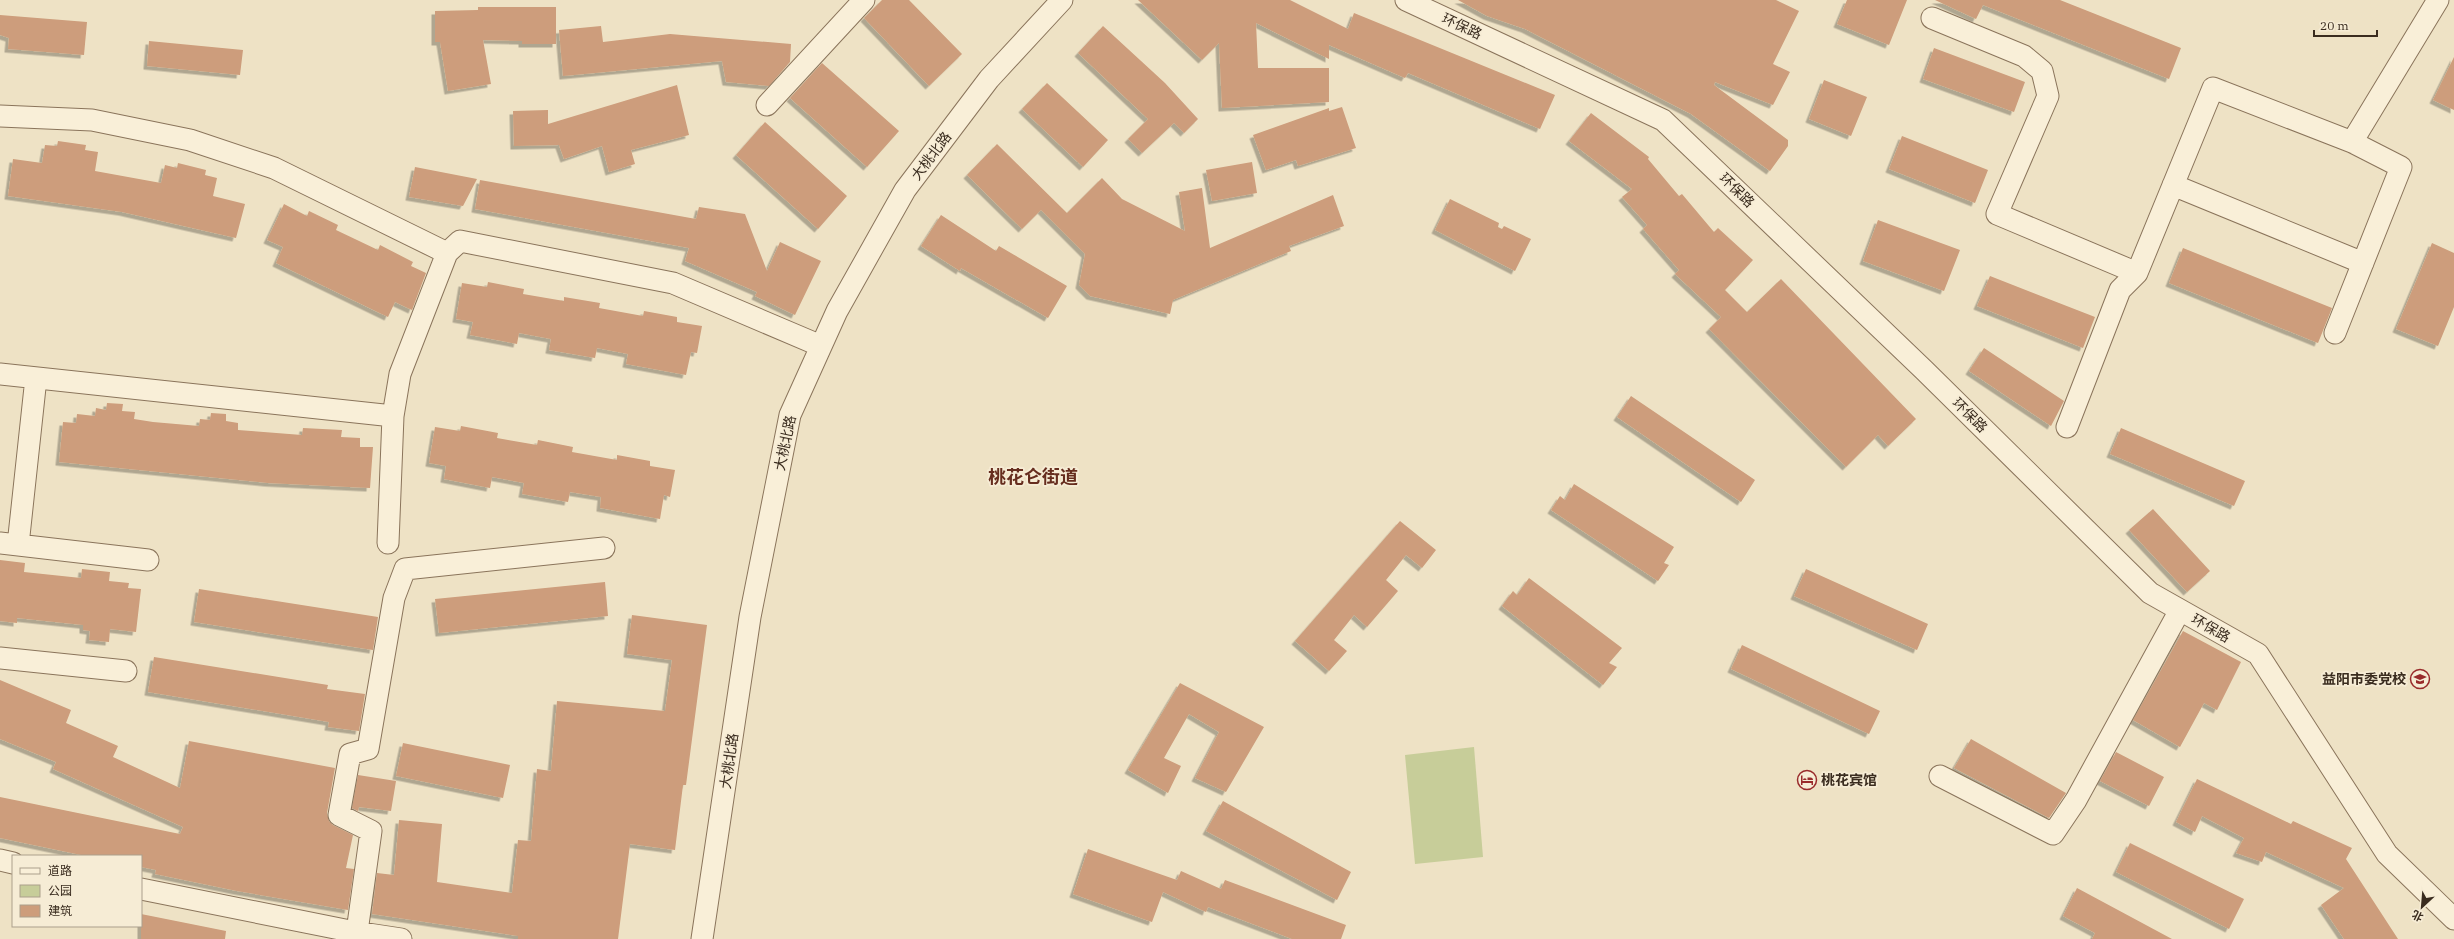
<svg xmlns="http://www.w3.org/2000/svg" width="2454" height="939" font-family="'IBM Plex Serif','Noto Sans SC',serif">
	<style>
		.green { fill: #c7cd99 }
		.building { fill: #cd9d7b; filter: url(#shadow) }
		.lines { fill: none; stroke-linecap: round; stroke-linejoin: round }
		.minor-casing { stroke: #8a745b; stroke-width: 23 }
		.minor { stroke: #f9efd8; stroke-width: 21 }
		.labels { text-anchor: middle; dominant-baseline: central; stroke-width: 3.5; stroke-linejoin: round; paint-order: stroke }
		.street-label { font-size: 14px; fill: #3a2c1f; stroke: #f6ecd5 }
		.poi-label { font-size: 14px; font-weight: bold; fill: #3a2c1f; stroke: #f6ecd5; text-anchor: end }
		.district-label { font-size: 18px; font-weight: bold; fill: #662d1e; stroke: #f6ecd5 }
	</style>
	<defs>
		<filter id="shadow"><feDropShadow dx="-3.5" dy="3.5" stdDeviation="0" flood-color="#0004"/></filter>
	</defs>
	<rect width="100%" height="100%" fill="#eee2c5"/>
	<!-- green -->
	<path class="green" d="M1474,747L1483,857L1415,864L1405,755Z"/>
	<!-- building -->
	<path class="building" d="M882,0H909L962,54L929,86L864,18Z
		M1138,0H1290L1348,29L1354,13L1555,95L1540,129L1408,73L1405,78L1329,45V59L1256,23L1258,68H1329V102L1222,108L1219,43L1202,60Z
		M1458,0H1776L1799,11L1773,64L1790,72L1773,105L1715,82L1714,85L1788,140V146L1770,171L1691,114L1525,29L1487,16Z
		M1847,0H1907L1889,45L1837,24Z
		M1935,0H2060L2181,48L2169,79L1983,5L1976,19Z
		M478,7H556V44H522V41L483,40L491,84L448,91L440,42H435V11L478,10Z
		M0,15L87,22L84,55L8,49L9,38L0,35Z
		M601,26L603,42L670,34L791,44L790,62L769,86L726,82L722,61L563,76L559,30Z
		M1103,26L1165,83L1198,119L1184,133L1174,123L1142,153L1128,139L1148,119L1078,53Z
		M149,41L243,50L240,75L147,66Z
		M1934,48L2025,82L2014,112L1923,79Z
		M2454,57V110L2433,100Z
		M822,63L899,131L867,167L790,98Z
		M1824,80L1867,97L1851,136L1809,119Z
		M1047,83L1108,140L1083,167L1022,109Z
		M677,85L689,135L631,150L635,164L609,172L602,146L564,159L559,145L514,146L513,111L548,110V124Z
		M1342,107L1356,148L1298,166L1296,160L1266,170L1253,135L1329,108V111Z
		M1591,113L1649,157L1648,159L1679,196L1682,194L1714,232L1718,228L1753,260L1725,290L1747,312L1781,279L1916,419L1888,446L1878,435L1846,467L1709,329L1721,317L1675,274L1679,270L1643,229L1647,225L1622,197L1632,189L1569,141Z
		M765,122L847,196L818,229L736,155Z
		M1902,136L1988,170L1975,203L1889,169Z
		M58,141L86,145L85,150L98,152L95,171L161,183L165,165L177,168L178,163L206,170L205,175L217,178L213,196L245,204L236,238L122,212L8,196L13,159L42,163L45,145L57,146Z
		M997,144L1067,213L1102,178L1122,199L1185,231L1179,192L1202,188L1210,248L1333,195L1344,226L1289,246L1291,251L1173,300L1170,314L1090,296L1079,285L1085,254L1041,210L1022,229L967,175Z
		M1252,162L1257,193L1212,201L1206,170Z
		M415,167L477,179L463,206L409,197Z
		M480,180L696,219L699,207L745,214L767,271L780,242L821,261L795,315L755,296L757,292L685,261L689,248L475,209Z
		M1450,199L1499,223L1498,227L1502,229L1504,226L1531,239L1515,271L1435,230Z
		M284,204L307,216L309,211L338,225L336,230L378,250L380,245L413,262L411,266L426,273L412,310L395,302L388,317L276,263L283,247L267,240Z
		M941,215L996,251L999,246L1067,286L1048,318L961,268L960,271L921,246Z
		M1878,220L1960,250L1944,291L1863,261Z
		M2432,243L2454,253V307L2438,346L2396,329Z
		M2183,248L2332,308L2318,343L2169,283Z
		M1990,276L2095,317L2083,348L1977,306Z
		M488,282L524,289L523,294L564,301V297L600,303L599,308L643,316L644,311L677,317V322L702,326L697,353L691,352L686,375L626,364L628,354L597,348L595,358L549,350L551,339L519,333L517,344L470,335L473,322L456,319L462,283L487,287Z
		M1984,348L2064,401L2051,426L1969,371Z
		M1631,396L1755,480L1741,502L1617,417Z
		M107,403L123,404L122,411L135,412L134,419L153,422L199,426L200,419L210,420L211,413L226,414V421L238,423V430L302,435L303,428L342,430L341,437L360,438V447H373L370,488L268,483L59,462L63,422L76,423L77,414L95,416L96,408L106,410Z
		M461,426L498,433L497,438L537,445L538,440L573,447L572,452L617,460V455L650,461V466L675,470L670,497L664,495L660,519L600,508L601,497L570,492L568,502L522,494L524,483L492,477L490,488L444,479L446,466L429,463L435,427L460,431Z
		M2121,428L2245,481L2234,506L2110,454Z
		M1574,484L1674,547L1664,563L1669,565L1658,581L1551,510L1560,496L1565,500Z
		M2153,509L2210,571L2187,592L2129,530Z
		M1400,521L1436,550L1422,568L1406,555L1386,580L1398,591L1367,627L1354,615L1334,640L1347,651L1329,671L1295,641Z
		M0,560L25,563L24,572L81,578L82,569L110,572L109,581L129,583L128,588L141,589L136,632L110,629L109,642L89,640L90,631L83,630V625L17,618V623L0,621Z
		M1806,569L1928,624L1917,650L1794,596Z
		M1529,578L1622,648L1609,663L1617,667L1603,685L1502,606L1513,591L1517,595Z
		M605,582L608,616L439,633L435,599Z
		M199,589L378,617L373,650L194,622Z
		M632,615L707,625L686,785H683L675,850L630,844L618,939H518V936L372,914L377,873L394,875L399,820L442,824L437,882L512,893L518,840L531,841L537,769L551,771L557,701L665,711L672,660L627,654Z
		M2183,631L2241,662L2217,710L2204,703L2180,747L2133,720Z
		M1742,645L1880,711L1869,734L1731,669Z
		M154,657L328,685L327,689L365,694L359,731L328,727L329,722L148,692Z
		M0,680L71,710L66,723L118,746L113,757L180,788L189,741L335,768L327,813L329,821L333,825L353,835L346,868L354,869L348,910L237,891L155,874L156,870L141,867V856H86L0,838V797L180,834L183,827L53,769L56,762L0,739Z
		M1180,683L1264,727L1226,792L1195,778L1219,732L1189,714L1164,758L1181,766L1168,793L1128,770Z
		M1971,739L2066,793L2049,818L1954,768Z
		M403,743L510,765L503,798L396,776Z
		M2116,752L2164,777L2149,806L2100,781Z
		M358,775L396,781L391,811L359,807L358,811L352,808Z
		M2197,779L2291,824L2293,821L2352,848L2346,859L2398,939H2344L2321,905L2344,888L2266,852L2262,862L2236,853L2244,838L2202,816L2195,832L2176,822Z
		M1223,801L1351,872L1337,900L1206,831Z
		M2130,843L2244,899L2229,929L2116,872Z
		M1088,849L1177,880L1181,871L1221,889L1225,880L1346,925L1341,939H1292L1208,907L1206,912L1163,892L1152,922L1073,894Z
		M2077,888L2172,939H2092L2095,933L2063,916Z
		M141,914L226,931L225,939H141Z"/>
	<g class="lines">
		<!-- minor casing -->
		<g class="minor-casing">
			<path id="minor" d="M1406,0L1663,120L1924,370L2150,593L2258,654L2387,854L2454,919
				M1932,18L2024,56L2042,71L2048,96L1997,214L2137,273
				M767,105L864,0
				M0,116L92,120L190,140L274,168L447,253
				M2352,142L2438,0
				M2173,185L2363,263
				M0,374L393,416
				M2067,427L2120,290L2137,273L2213,88L2352,142L2401,167L2335,333
				M0,543L148,560
				M388,543L393,416L400,374L447,253L460,241L673,283L821,346
				M18,545L36,378
				M0,658L126,671
				M1940,776L2053,834L2076,800L2180,610
				M0,860L13,863
				M141,889L355,932L401,939
				M356,939L371,831L339,815L350,754L368,749L394,598L405,569L604,548
				M702,939L750,617L790,415L837,311L905,190L989,79L1062,0"/>
		</g>
		<!-- minor -->
		<use href="#minor" class="minor"/>
	</g>
	<!-- icons -->
	<defs>
		<g id="school-ring" transform="scale(1)"><circle r="9.5" fill="#f6ecd5" stroke="#992b2b" stroke-width="1.5"/><path d="M0-5L7-2L0 1L-7-2ZM-4 1L0 2.5L4 1V4Q0 6-4 4Z" fill="#992b2b"/></g>
		<g id="hotel-ring" transform="scale(1)"><circle r="9.5" fill="#f6ecd5" stroke="#992b2b" stroke-width="1.5"/><path d="M-6-4.5h1.5V1H6V5H4.5V3h-9V5H-6ZM-4 0a1.8 1.8 0 1 1 3.6 0ZM.5 0V-2.5h3Q6-2.5 6 0Z" fill="#992b2b"/></g>
	</defs>
	<g fill-rule="evenodd">
		<use href="#school-ring" x="2420" y="679"/>
		<use href="#hotel-ring" x="1807" y="780"/>
	</g>
	<g class="labels">
		<!-- street labels -->
		<g class="street-label">
			<text transform="translate(1462 26) rotate(25)">环保路</text>
			<text transform="translate(931 156) rotate(-53)">大桃北路</text>
			<text transform="translate(1737 190) rotate(44)">环保路</text>
			<text transform="translate(1970 415) rotate(45)">环保路</text>
			<text transform="translate(785 443) rotate(-78)">大桃北路</text>
			<text transform="translate(2211 628) rotate(30)">环保路</text>
			<text transform="translate(729 761) rotate(-82)">大桃北路</text>
		</g>
		<!-- poi labels -->
		<g class="poi-label">
			<text x="2406" y="679">益阳市委党校</text>
			<text x="1821" y="780" text-anchor="start">桃花宾馆</text>
		</g>
		<!-- district labels -->
		<g class="district-label">
			<text x="1033" y="476">桃花仑街道</text>
		</g>
	</g>
	<!-- legend -->
	<rect x="12" y="855" width="130" height="72" fill="#f6ecd5" stroke="#ab9f8c"/>
	<rect x="20" y="868" width="20" height="6" fill="#f9efd8" stroke="#ab9f8c"/>
	<text x="48" y="875" font-size="12" fill="#3a2c1f">道路</text>
	<rect x="20" y="885" width="20" height="12" fill="#c7cd99" stroke="#ab9f8c"/>
	<text x="48" y="895" font-size="12" fill="#3a2c1f">公园</text>
	<rect x="20" y="905" width="20" height="12" fill="#cd9d7b" stroke="#ab9f8c"/>
	<text x="48" y="915" font-size="12" fill="#3a2c1f">建筑</text>
	<!-- north arrow -->
	<g transform="translate(2422 907) rotate(206)" stroke="#f6ecd5" stroke-width="3" paint-order="stroke">
	<path d="M0-3L7 15L0 10L-7 15Z" fill="#3a2c1f"/>
	<text y="-6" font-size="11" font-weight="bold" text-anchor="middle" fill="#3a2c1f">北</text>
	</g>
	<!-- scale -->
	<path d="M2314 30v6h63v-6" fill="none" stroke="#3a2c1f" stroke-width="2"/>
	<text x="2320" y="30" font-size="12" fill="#3a2c1f" stroke="#f6ecd5" stroke-width="3" paint-order="stroke">20 m</text>
</svg>
